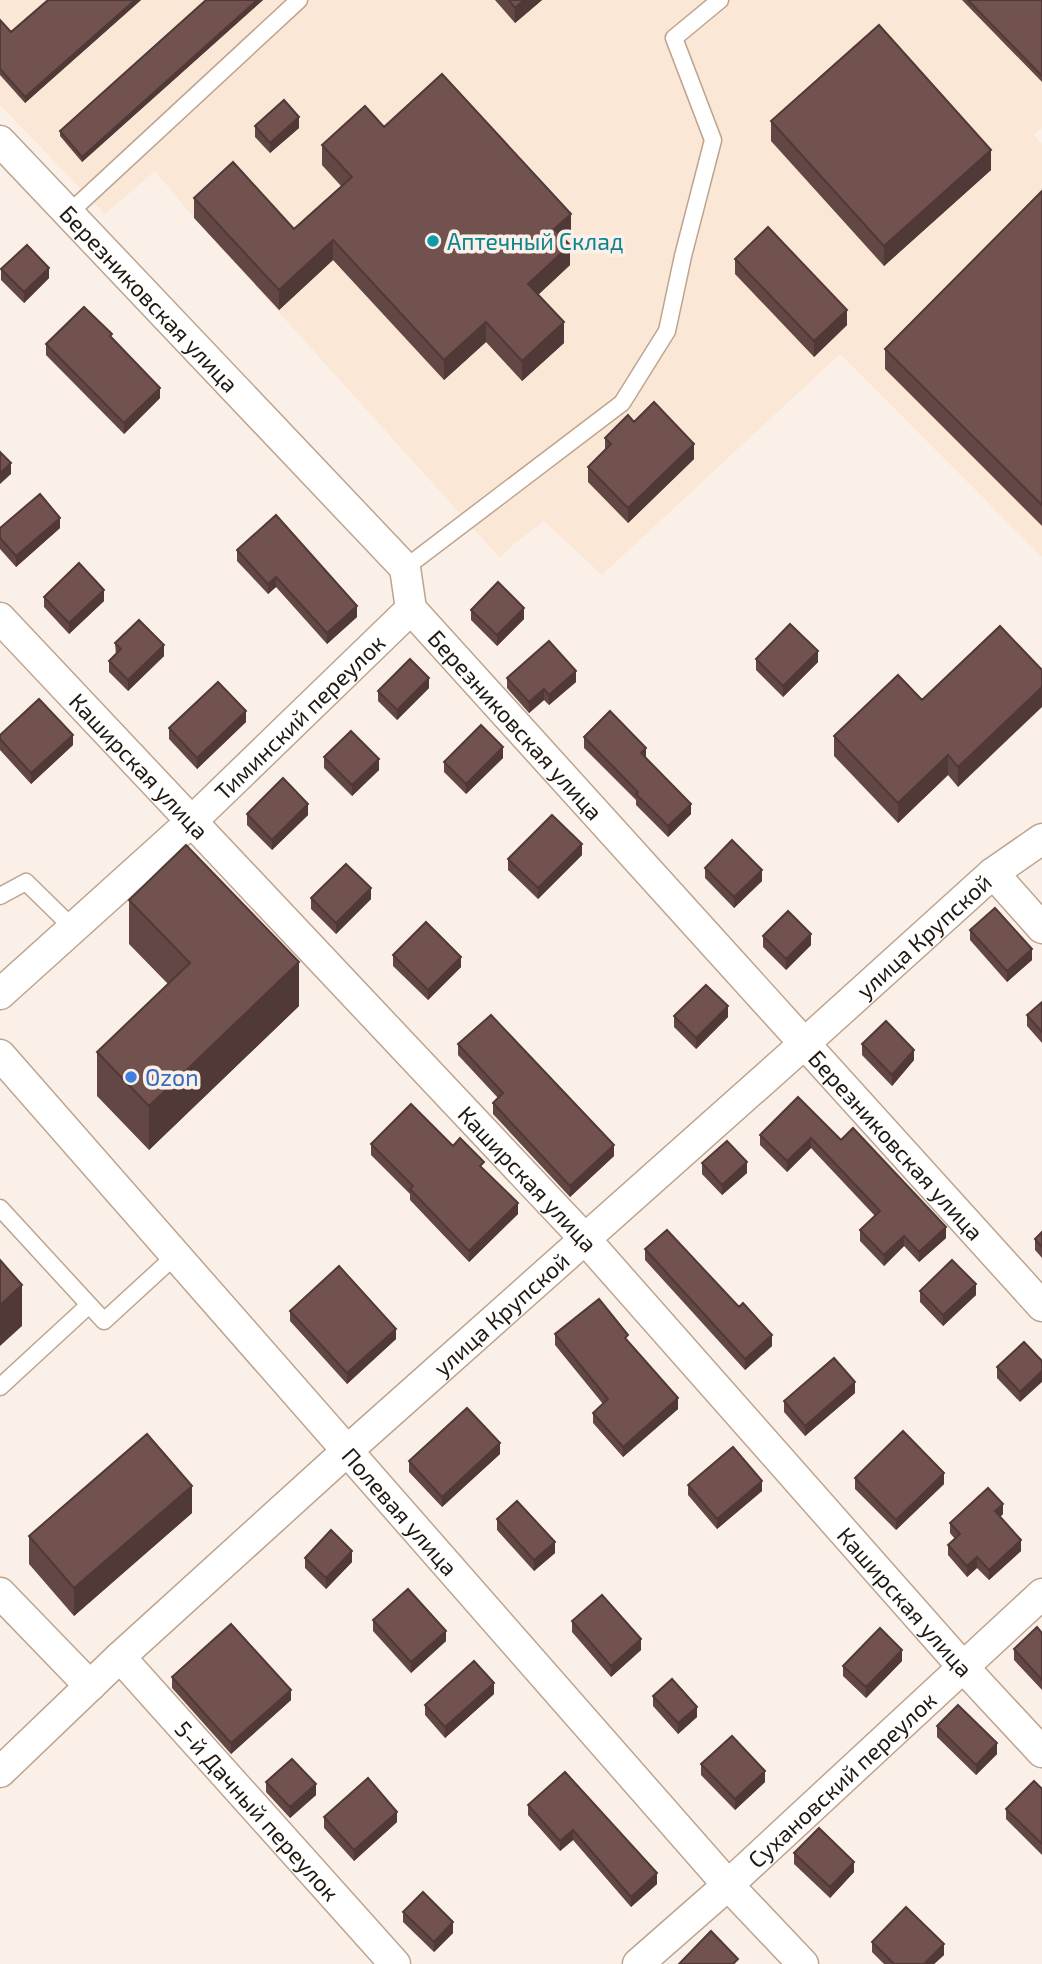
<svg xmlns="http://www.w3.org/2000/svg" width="1042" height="1964" font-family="'Exo 2',sans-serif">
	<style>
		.built { fill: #fbe7d5 }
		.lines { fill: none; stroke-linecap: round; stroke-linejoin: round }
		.lane-casing { stroke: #bea48e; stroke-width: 19 }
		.street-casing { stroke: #bea48e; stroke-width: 33 }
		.lane { stroke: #fff; stroke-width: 16 }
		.street { stroke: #fff; stroke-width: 30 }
		.wall { fill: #624744 }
		.shaded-wall { fill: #503937 }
		.building { fill: #72524f; stroke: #503937; stroke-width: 2 }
		.culture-dot { fill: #0f9aa8; stroke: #fbf0e7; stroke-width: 2.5 }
		.shop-dot { fill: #3f7fe0; stroke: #fbf0e7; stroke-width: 2.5 }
		.labels { text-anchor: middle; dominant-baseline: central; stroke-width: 7; stroke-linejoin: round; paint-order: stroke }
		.culture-label { font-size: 23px; fill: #0d838f; stroke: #fbf0e7; text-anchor: start }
		.street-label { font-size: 23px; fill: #211810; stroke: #fbf0e7 }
		.shop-label { font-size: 23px; fill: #366cbe; stroke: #fbf0e7; text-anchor: start }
	</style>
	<rect width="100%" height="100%" fill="#fbf0e7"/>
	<!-- built -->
	<path class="built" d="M0,0H1042V128L1034,135L1042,144V557L840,354L602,575L544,521L513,545L500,558L194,218L155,171L105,214L0,105Z"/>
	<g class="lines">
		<!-- lane casing -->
		<g class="lane-casing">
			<path id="lane" d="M69,213L299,0
				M405,568L622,403L667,331L683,256L713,140L674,38L720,0
				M0,896L26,882L73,928
				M0,1208L104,1321L176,1255
				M0,1387L89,1305"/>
		</g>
		<!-- street casing -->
		<g class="street-casing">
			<g id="street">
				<path id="s1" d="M0,141L405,568L411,609L1042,1306"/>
				<path id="s2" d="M0,618L585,1239L963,1667L1042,1752"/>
				<path d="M993,873L1042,928"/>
				<path id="s3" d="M0,994L193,820L411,609"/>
				<path id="s4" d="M0,1055L728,1885L803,1964"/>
				<path d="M0,1593L90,1686"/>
				<path id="s5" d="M120,1657L395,1964"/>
				<path id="s6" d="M0,1772L120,1657L348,1450L805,1043L993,873L1042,839"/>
				<path id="s7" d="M638,1964L728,1885L1042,1594"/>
			</g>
		</g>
		<!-- lane -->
		<use href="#lane" class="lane"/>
		<!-- street -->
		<use href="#street" class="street"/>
	</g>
	<!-- wall -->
	<path class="wall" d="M48,0H141L25,103L0,75V20L11,32Z
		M206,0H263L82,162L60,136V131Z
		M495,0H542L515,23Z
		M962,0H1042V82Z
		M771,121L991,170L884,266L771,141Z
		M255,126L299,128L270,153L255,137Z
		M384,127L571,234L565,239L570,265L538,295L564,343L522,381L486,342L444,380L333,260L279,310L194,218V198L294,229L341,186L322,165V145Z
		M1042,191V526L885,369V349Z
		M735,259L847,325L814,357L735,274Z
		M1,269L49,278L24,303L1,280Z
		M112,338L160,398L124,434L46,355V344Z
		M634,422L694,459L628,523L588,482V467L605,451V438Z
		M60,528L16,567L0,549V538Z
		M237,550L357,617L327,644L276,587L268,594L237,561Z
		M44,597L104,601L69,634L44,607Z
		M471,610L524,619L497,646L471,620Z
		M1000,626L958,787L948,775L898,823L834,756V736L922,700Z
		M115,643L164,656L128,691L109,672V661L116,655Z
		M756,659L818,662L783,697L756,670Z
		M507,678L576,682L549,705L544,700L529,713L507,688Z
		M429,688L397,720L378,701V691Z
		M246,722L197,769L169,739V728Z
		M0,735L73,745L31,784L0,750Z
		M584,737L646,759L691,814L668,837L636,805V800L584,748Z
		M324,757L379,770L352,796L324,768Z
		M503,758L466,794L444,772V762Z
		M247,814L308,815L272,850L247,825Z
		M582,855L538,899L508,870V859Z
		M705,868L762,881L734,908L705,878Z
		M311,898L371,899L336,934L311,909Z
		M129,900L299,1006L149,1150L97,1096V1052L168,984L129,944Z
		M970,930L1032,960L1007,982L970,940Z
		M763,936L811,945L786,970L763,947Z
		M393,955L461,967L428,1000L393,966Z
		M1042,1002V1043L1027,1026V1015Z
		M674,1016L728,1017L696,1049L674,1027Z
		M458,1044L614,1156L570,1197L493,1114V1103L498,1098L458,1055Z
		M862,1044L914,1060L892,1086L862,1055Z
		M760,1135L841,1140L946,1238L919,1262L904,1246L884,1266L860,1241V1230L875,1216L811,1148L787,1172L760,1145Z
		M371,1144L453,1146L484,1170L518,1214L469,1262L410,1200V1194L371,1155Z
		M702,1163L747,1173L722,1195L702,1174Z
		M1042,1232V1258L1035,1250V1239Z
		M645,1249L772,1346L745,1370L645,1260Z
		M920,1291L976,1295L943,1326L920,1302Z
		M290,1311L396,1339L347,1384L290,1321Z
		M555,1334L628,1342L678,1409L623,1457L593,1423V1413L603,1404L555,1345Z
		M1024,1342L1020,1402L997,1378V1367Z
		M855,1393L805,1436L784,1412V1401Z
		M500,1454L442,1507L409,1472V1461Z
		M855,1478L944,1484L896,1530L855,1489Z
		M688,1485L762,1491L717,1529L688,1495Z
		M192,1513L74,1616L29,1564V1536Z
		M1003,1514L1000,1517L1021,1551L989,1580L977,1568L967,1577L948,1555V1545L955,1539L950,1533V1523Z
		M497,1519L555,1553L534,1571L497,1530Z
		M305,1558L352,1562L326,1589L305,1568Z
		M373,1620L446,1641L411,1673L373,1631Z
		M572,1621L641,1650L611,1677L572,1632Z
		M1042,1633V1690L1014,1660V1649Z
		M902,1661L866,1698L843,1676V1666Z
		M172,1677L291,1700L231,1754L172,1688Z
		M494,1694L445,1738L425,1715V1705Z
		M653,1696L697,1717L678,1734L653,1706Z
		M937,1726L997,1754L976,1775L937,1737Z
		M701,1764L765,1782L735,1810L701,1775Z
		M565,1772L657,1884L631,1907L573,1840L560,1851L528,1815V1805Z
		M266,1782L316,1795L290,1818L266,1792Z
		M1042,1789V1855L1006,1819V1809Z
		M324,1817L397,1822L354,1861L324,1828Z
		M794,1853L854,1872L830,1898L794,1864Z
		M403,1912L453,1933L434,1952L403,1922Z
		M872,1942L944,1955L934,1964H884L872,1952Z"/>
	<!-- shaded-wall -->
	<path class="shaded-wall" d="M135,0H141L25,103V97Z
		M257,0H263L82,162V157Z
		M524,0H542L515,23V8Z
		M299,117V128L270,153V143Z
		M991,150V170L884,266V246Z
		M571,214V234L554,249V229Z
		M333,240V260L279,310V290Z
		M570,245V265L528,304V284Z
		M49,268V278L24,303V292Z
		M847,310V325L814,357V341Z
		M486,322V342L444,380V360Z
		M564,322V343L522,381V361Z
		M160,388V398L124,434V423Z
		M694,444V459L628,523V508Z
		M11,463V474L0,484V473Z
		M60,518V528L16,567V556Z
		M276,577V587L268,594V584Z
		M104,590V601L69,634V623Z
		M357,606V617L327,644V633Z
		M524,608V619L497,646V635Z
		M164,645V656L128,691V680Z
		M818,651V662L783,697V686Z
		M576,671V682L549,705V695Z
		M429,678V688L397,720V710Z
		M1042,687V707L958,787V767Z
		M544,689V700L529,713V702Z
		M246,711V722L197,769V758Z
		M73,735V745L31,784V773Z
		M503,747V758L466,794V784Z
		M646,748V758L641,753Z
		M948,755V775L898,823V803Z
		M379,759V770L352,796V785Z
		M308,804V815L272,850V840Z
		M691,804V814L668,837V826Z
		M582,844V855L538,899V888Z
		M762,870V881L734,908V897Z
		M371,888V899L336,934V923Z
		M811,934V945L786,970V959Z
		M1032,949V960L1007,982V971Z
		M461,957V967L428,1000V990Z
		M299,962V1006L149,1150V1106Z
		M728,1006V1017L696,1049V1038Z
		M914,1050V1060L892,1086V1075Z
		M811,1138V1148L787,1172V1161Z
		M614,1145V1156L570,1197V1186Z
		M747,1162V1173L722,1195V1185Z
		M518,1203V1214L469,1262V1251Z
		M946,1227V1238L919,1262V1252Z
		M904,1236V1246L884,1266V1255Z
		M976,1284V1295L943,1326V1315Z
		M22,1285V1326L0,1346V1305Z
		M396,1329V1339L347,1384V1373Z
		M772,1335V1346L745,1370V1359Z
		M1042,1371V1382L1020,1402V1392Z
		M855,1382V1393L805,1436V1426Z
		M678,1398V1409L623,1457V1447Z
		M500,1443V1454L442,1507V1497Z
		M944,1473V1484L896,1530V1520Z
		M762,1481V1491L717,1529V1519Z
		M192,1486V1513L74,1616V1588Z
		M1003,1504V1514L995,1521V1511Z
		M1021,1540V1551L989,1580V1570Z
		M555,1542V1553L534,1571V1560Z
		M352,1551V1562L326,1589V1578Z
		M977,1557V1568L967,1577V1566Z
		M446,1631V1641L411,1673V1662Z
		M641,1639V1650L611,1677V1666Z
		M902,1650V1661L866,1698V1687Z
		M494,1683V1694L445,1738V1727Z
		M291,1690V1700L231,1754V1743Z
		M697,1707V1717L678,1734V1723Z
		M997,1743V1754L976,1775V1765Z
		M765,1771V1782L735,1810V1799Z
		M316,1784V1795L290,1818V1807Z
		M397,1812V1822L354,1861V1850Z
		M573,1830V1840L560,1851V1841Z
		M854,1862V1872L830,1898V1887Z
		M657,1873V1884L631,1907V1897Z
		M453,1922V1933L434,1952V1942Z
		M944,1944V1955L934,1964H924Z"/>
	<!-- building -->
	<path class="building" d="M48,0H135L25,97L0,69V20L11,32Z
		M206,0H257L82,157L60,131Z
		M509,0H524L515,8Z
		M968,0H1042V76Z
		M879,25L991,150L884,246L771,121Z
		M442,74L571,214L554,229L570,245L528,284L564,322L522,361L486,322L444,360L333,240L279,290L194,198L233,162L294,229L352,177L322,145L365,106L384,127Z
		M284,100L299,117L270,143L255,126Z
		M1042,191V505L885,349Z
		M768,227L847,310L814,341L735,259Z
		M27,245L49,268L24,292L1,269Z
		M84,307L112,334L110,336L160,388L124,423L46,344Z
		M654,402L694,444L628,508L588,467L611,444L605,438L628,415L634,422Z
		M0,452L11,463L0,473Z
		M40,494L60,518L16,556L0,538V528Z
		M276,515L357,606L327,633L276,577L268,584L237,550Z
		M79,563L104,590L69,623L44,597Z
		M498,582L524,608L497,635L471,610Z
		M139,620L164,645L128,680L109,661L121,649L115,643Z
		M790,624L818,651L783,686L756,659Z
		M1000,626L1042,670V687L958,767L948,755L898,803L834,736L898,675L922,700Z
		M549,641L576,671L549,695L544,689L529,702L507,678Z
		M410,659L429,678L397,710L378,691Z
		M218,682L246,711L197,758L169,728Z
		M39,699L73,735L31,773L0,739V735Z
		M610,711L646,748L641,753L691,804L668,826L636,794L638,792L584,737Z
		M481,725L503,747L466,784L444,762Z
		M351,731L379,759L352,785L324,757Z
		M283,778L308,804L272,840L247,814Z
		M552,815L582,844L538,888L508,859Z
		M732,840L762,870L734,897L705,868Z
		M186,845L299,962L149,1106L97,1052L190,963L129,900Z
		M346,864L371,888L336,923L311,898Z
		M995,908L1032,949L1007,971L970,930Z
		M788,911L811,934L786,959L763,936Z
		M426,922L461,957L428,990L393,955Z
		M706,985L728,1006L696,1038L674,1016Z
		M1042,1002V1032L1027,1015Z
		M491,1015L614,1145L570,1186L493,1103L503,1093L458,1044Z
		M886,1021L914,1050L892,1075L862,1044Z
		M798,1097L841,1140L853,1128L946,1227L919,1252L904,1236L884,1255L860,1230L880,1211L811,1138L787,1161L760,1135Z
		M411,1104L453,1146L460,1138L484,1162L480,1166L518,1203L469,1251L410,1189L413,1186L371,1144Z
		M727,1141L747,1162L722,1185L702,1163Z
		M667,1230L739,1307L743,1303L772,1335L745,1359L645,1249Z
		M1042,1232V1247L1035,1239Z
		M0,1260L22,1285L0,1305Z
		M952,1260L976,1284L943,1315L920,1291Z
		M339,1266L396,1329L347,1373L290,1311Z
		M599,1299L628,1335L625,1338L678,1398L623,1447L593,1413L608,1399L555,1334Z
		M1024,1342L1042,1361V1371L1020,1392L997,1367Z
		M834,1358L855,1382L805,1426L784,1401Z
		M467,1408L500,1443L442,1497L409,1461Z
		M903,1431L944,1473L896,1520L855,1478Z
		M147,1434L192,1486L74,1588L29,1536Z
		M733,1447L762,1481L717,1519L688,1485Z
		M988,1488L1003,1504L995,1511L1021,1540L989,1570L977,1557L967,1566L948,1545L960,1534L950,1523Z
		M517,1501L555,1542L534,1560L497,1519Z
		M331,1530L352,1551L326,1578L305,1558Z
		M408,1589L446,1631L411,1662L373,1620Z
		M602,1595L641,1639L611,1666L572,1621Z
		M231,1624L291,1690L231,1743L172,1677Z
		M1037,1627L1042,1633V1680L1014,1649Z
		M880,1628L902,1650L866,1687L843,1666Z
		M474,1661L494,1683L445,1727L425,1705Z
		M672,1679L697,1707L678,1723L653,1696Z
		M958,1705L997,1743L976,1765L937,1726Z
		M732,1736L765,1771L735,1799L701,1764Z
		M292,1759L316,1784L290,1807L266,1782Z
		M565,1772L657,1873L631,1897L573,1830L560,1841L528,1805Z
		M368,1778L397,1812L354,1850L324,1817Z
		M1034,1781L1042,1789V1844L1006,1809Z
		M819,1828L854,1862L830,1887L794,1853Z
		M423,1892L453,1922L434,1942L403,1912Z
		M906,1907L944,1944L924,1964H894L872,1942Z
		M711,1931L738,1959L733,1964H679Z"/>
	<!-- markers -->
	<circle class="culture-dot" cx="433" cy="241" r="7"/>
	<circle class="shop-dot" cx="131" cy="1077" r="7"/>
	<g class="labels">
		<!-- culture labels -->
		<g class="culture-label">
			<text x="447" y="241">Аптечный Склад</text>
		</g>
		<!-- street labels -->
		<g class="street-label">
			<text stroke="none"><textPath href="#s1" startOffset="217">Березниковская улица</textPath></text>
			<text stroke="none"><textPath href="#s3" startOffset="408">Тиминский переулок</textPath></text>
			<text stroke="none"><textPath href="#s1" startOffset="786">Березниковская улица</textPath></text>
			<text stroke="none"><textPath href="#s2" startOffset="203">Каширская улица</textPath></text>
			<text stroke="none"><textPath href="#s6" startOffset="1246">улица Крупской</textPath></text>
			<text stroke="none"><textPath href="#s1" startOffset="1353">Березниковская улица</textPath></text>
			<text stroke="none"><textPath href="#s2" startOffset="770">Каширская улица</textPath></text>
			<text stroke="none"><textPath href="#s6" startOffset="679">улица Крупской</textPath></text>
			<text stroke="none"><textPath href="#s4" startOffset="607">Полевая улица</textPath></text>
			<text stroke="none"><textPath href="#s2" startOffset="1337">Каширская улица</textPath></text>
			<text stroke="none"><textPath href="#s7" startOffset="275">Сухановский переулок</textPath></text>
			<text stroke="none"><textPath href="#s5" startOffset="206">5-й Дачный переулок</textPath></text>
		</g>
		<!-- shop labels -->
		<g class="shop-label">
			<text x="145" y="1077">Ozon</text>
		</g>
	</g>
</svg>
